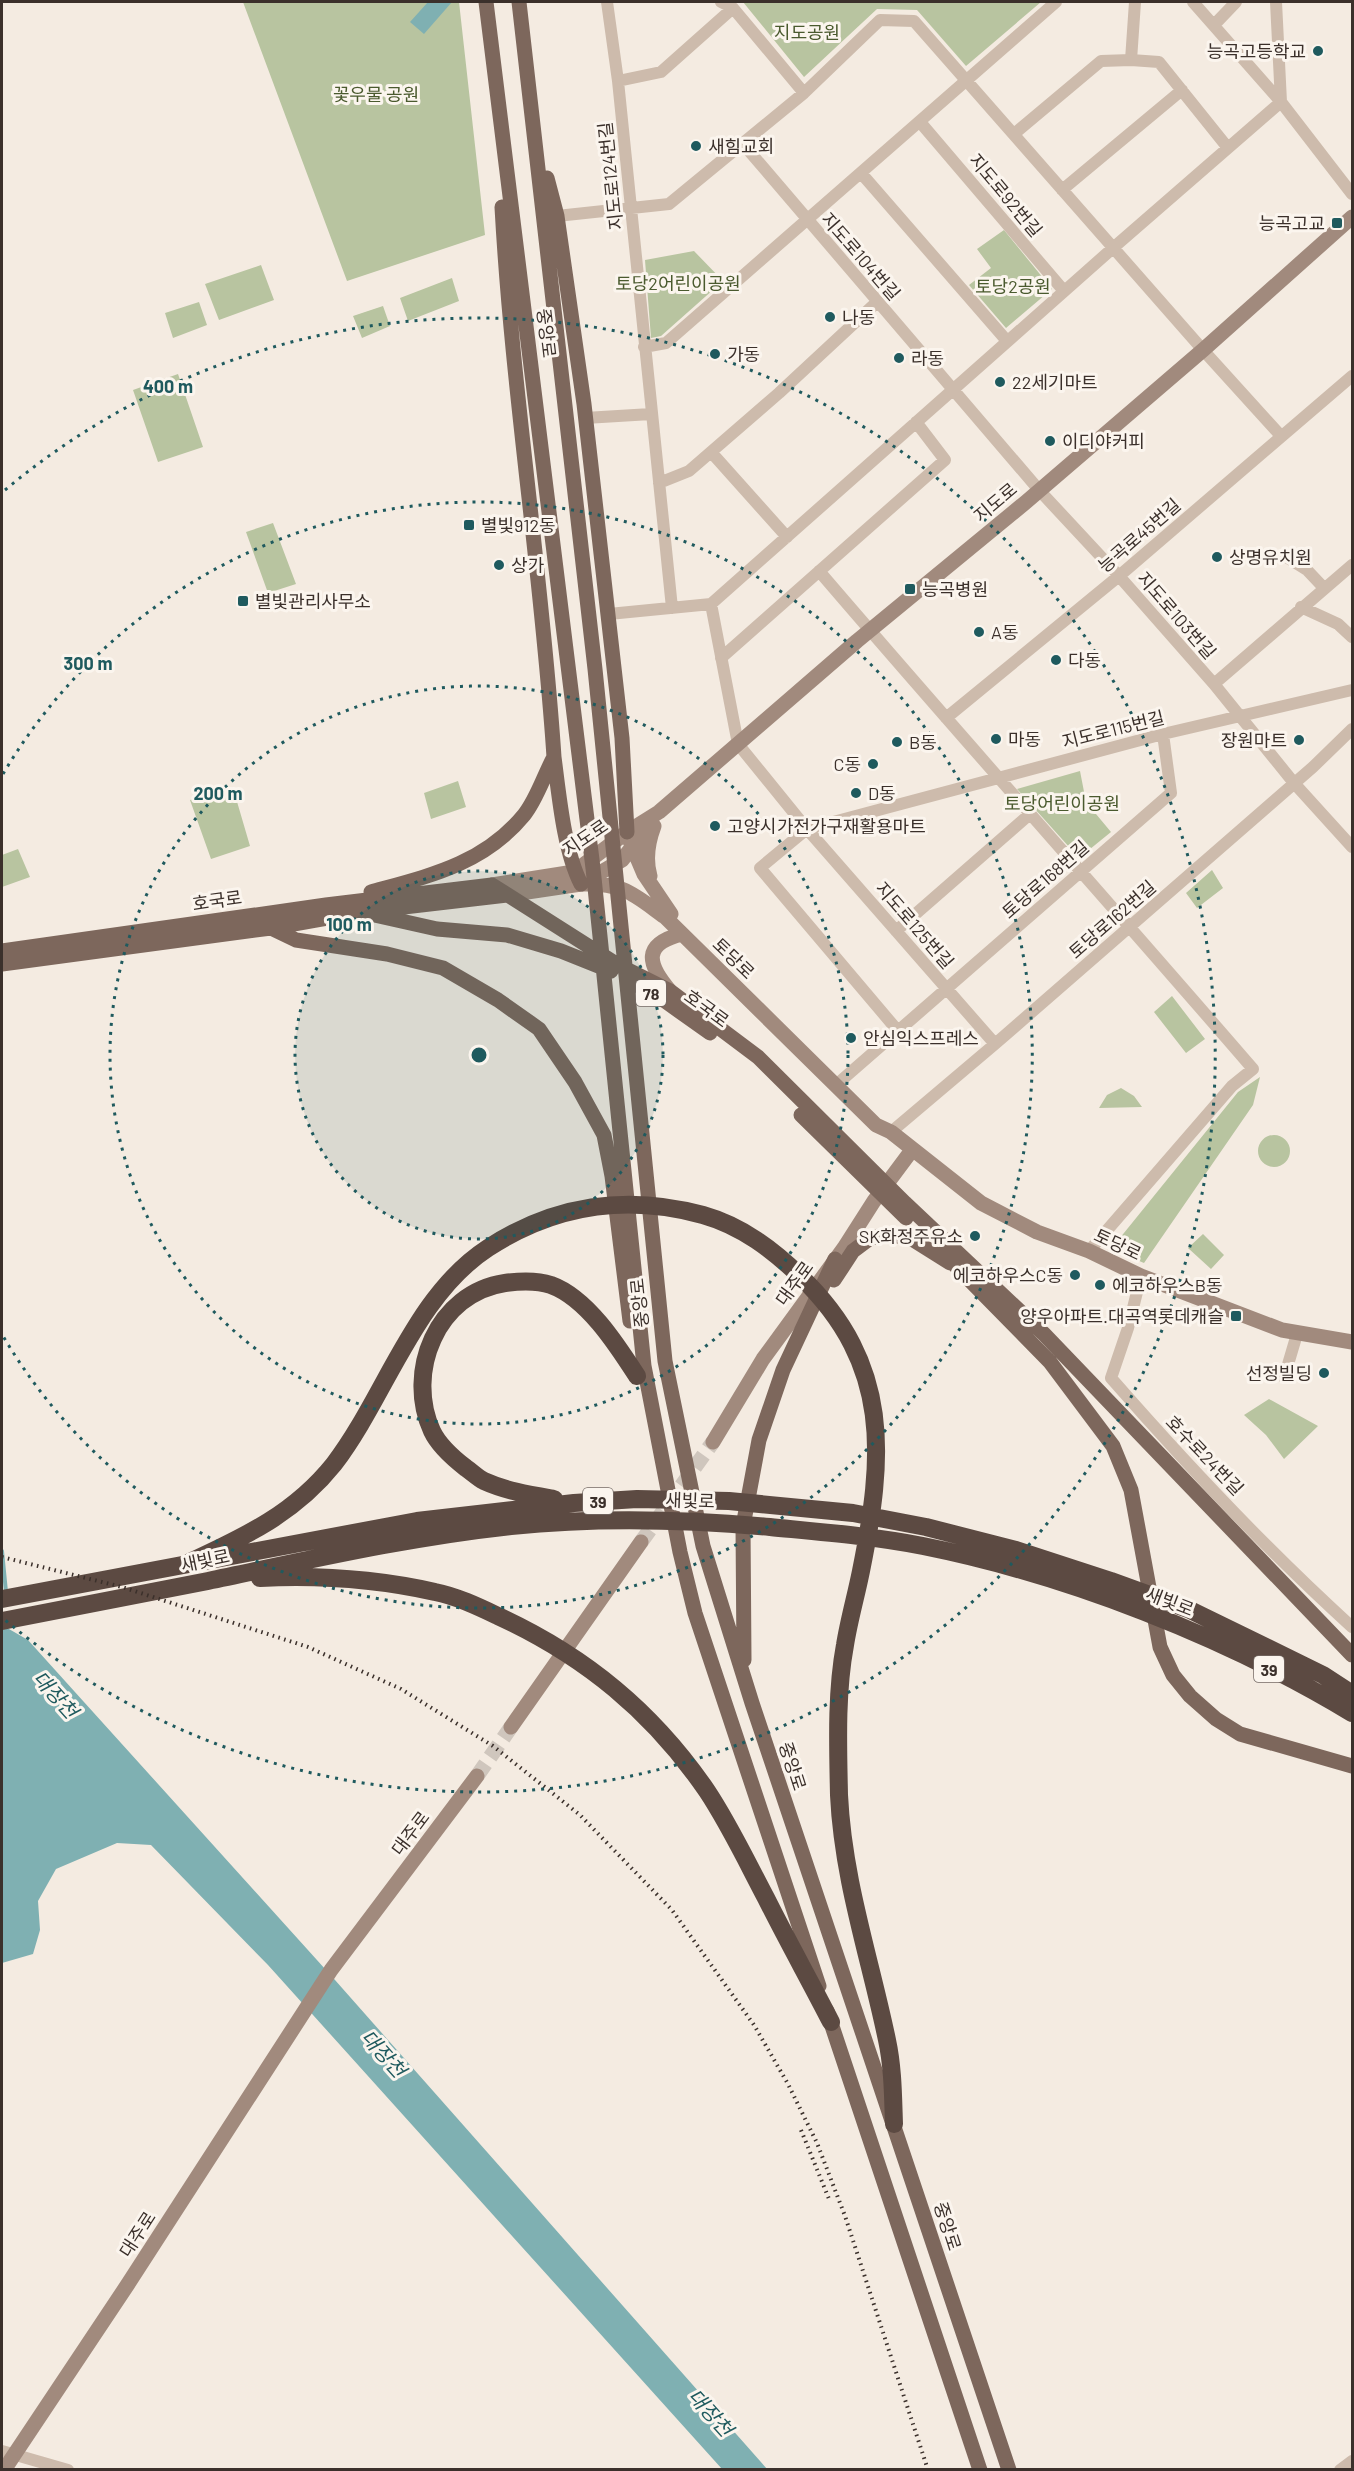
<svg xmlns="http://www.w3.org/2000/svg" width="1354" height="2471" font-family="Barlow,'Noto Sans KR',sans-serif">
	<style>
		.green { fill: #b8c4a0 }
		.water { fill: #7fb0b2 }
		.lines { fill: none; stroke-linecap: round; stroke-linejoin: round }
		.stream { stroke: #7fb0b2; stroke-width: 4 }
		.secondary-tunnel { stroke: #cfc6bd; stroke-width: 15; stroke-dasharray: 15 8; stroke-linecap: butt }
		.street { stroke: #cdbbac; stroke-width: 12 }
		.secondary { stroke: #a18a7d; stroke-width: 15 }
		.primary { stroke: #7d675c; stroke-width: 15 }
		.highway { stroke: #5c4a42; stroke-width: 18 }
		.rail { stroke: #3b302b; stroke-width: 4; stroke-dasharray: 1.5 4.5; stroke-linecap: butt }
		.ring { fill: none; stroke: #1f5a5e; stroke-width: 3; stroke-dasharray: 3 6 }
		.poi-dot { fill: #1f5a5e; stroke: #fbf5ee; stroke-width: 2 }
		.labels { text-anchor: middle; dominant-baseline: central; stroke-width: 6; stroke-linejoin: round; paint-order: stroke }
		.shield { fill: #fbf5ee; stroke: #756b66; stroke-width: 1.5 }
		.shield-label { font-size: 16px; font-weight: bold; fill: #3b302b }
		.park-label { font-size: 18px; fill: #4a5a2e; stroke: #fbf5ee }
		.poi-label { font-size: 18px; fill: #3b302b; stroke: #fbf5ee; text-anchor: start }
		.street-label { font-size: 18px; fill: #3b302b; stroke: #fbf5ee }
		.water-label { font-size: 20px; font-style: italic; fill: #1f5a5e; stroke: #fbf5ee }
		.centre { fill: #1f5a5e; stroke: #fbf5ee; stroke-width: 3 }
		.ring-label { font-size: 18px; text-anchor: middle; font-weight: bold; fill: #1f5a5e; stroke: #fbf5ee; stroke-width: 6; stroke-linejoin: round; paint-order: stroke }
	</style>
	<rect width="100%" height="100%" fill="#f4ebe1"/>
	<!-- green -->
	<path class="green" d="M243,2H459L485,235L347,281Z
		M743,2H1041L966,66L917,10L877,9L804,77Z
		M1004,230L1052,289L1006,328L969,285L991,268L977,249Z
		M694,251L723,281L661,336L651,338L645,260Z
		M261,265L274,300L219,320L205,284Z
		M452,278L459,301L408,321L400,298Z
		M199,302L207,325L173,338L165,313Z
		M383,306L390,326L362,338L353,316Z
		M178,374L203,447L158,462L133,390Z
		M273,523L296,584L268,593L246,532Z
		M1080,771L1086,802L1111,832L1079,858L1017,789Z
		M458,781L466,807L431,819L424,793Z
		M233,788L250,846L211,859L190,800Z
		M18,849L30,877L2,887V855Z
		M1212,870L1223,888L1197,908L1186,893Z
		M1172,996L1205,1039L1186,1053L1154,1012Z
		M1260,1077L1253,1105L1144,1263L1111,1249L1238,1092Z
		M1121,1088L1134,1096L1142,1107L1099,1108L1107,1095Z
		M1258 1151a16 16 0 1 1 32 0a16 16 0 1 1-32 0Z
		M1203,1234L1224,1255L1211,1269L1188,1248Z
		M1269,1399L1318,1426L1284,1459L1266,1435L1244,1415Z"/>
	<!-- water -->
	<path class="water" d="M428,2H452L424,34L410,22Z
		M2,1625L28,1640L335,1980L767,2469H722L268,1965L151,1845L117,1843L56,1869L38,1901L40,1930L33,1954L2,1963Z"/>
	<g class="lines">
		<!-- stream -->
		<path class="stream" d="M2,1551L6,1592"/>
		<!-- secondary-tunnel -->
		<path class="secondary-tunnel" d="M641,1542L713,1442
			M477,1776L511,1727"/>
		<!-- street -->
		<path class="street" d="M607,2L618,81L672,608
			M721,2L733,8L804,93
			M1193,2L1281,102L1352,194
			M1214,25L1236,2
			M1131,60L1135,2
			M618,81L661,72L733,8
			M920,122L1064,291
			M1014,134L1101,61L1131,60L1159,62L1228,148
			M744,145L1039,490L1119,576L1214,684L1294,783L1352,847
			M861,173L1007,341
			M1062,190L1182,90
			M557,216L669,204L804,93L880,20L914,21L1203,350L1281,436
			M644,347L666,343L1056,2
			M585,418L651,414
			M711,452L787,537
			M659,483L689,471L779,393L877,302
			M1283,555L1307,570L1324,588
			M819,571C962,738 1109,902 1253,1069L1232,1086L1089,1251
			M711,604L738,744L807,829L995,1044
			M1301,607L1338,624L1352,637
			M609,614L711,604L1113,248L1281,102L1276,2
			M721,658L945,460L916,422
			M1214,684L1352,565
			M946,718L1119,576L1352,376
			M896,931L1030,814
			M898,1031L760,868L807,829L1163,734L1352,690
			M836,1085L1171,793L1163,734
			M891,1132L995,1044L1313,767L1352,729
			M1141,1276L1128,1328L1111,1378C1187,1465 1267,1550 1352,1627
			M1284,1378L1297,1334
			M2,2451L68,2470
			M1340,2470L1352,2461"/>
		<!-- secondary -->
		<path class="secondary" d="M630,841L644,874L671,914
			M650,876C645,859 648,842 654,826
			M583,884C624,883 633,894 665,917L876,1125L891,1132L981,1203L1037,1232L1089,1251L1141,1276L1282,1330L1352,1342
			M492,885L574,872L627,832L659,812L857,641L1026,502L1203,350L1352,217
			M507,895L581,884L622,860L652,822
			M670,991C647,964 642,944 682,934
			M713,1442L763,1359L844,1248L874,1201L912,1150
			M511,1727L641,1542
			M4,2470L128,2284L331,1970L477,1776"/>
		<!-- primary -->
		<path class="primary" d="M486,2L593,868L644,1366L680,1552L695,1613L819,1986
			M519,2L595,669L665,1361L703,1546L752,1703L1009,2470
			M547,178L557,216L584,404L622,738L627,832
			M502,207C512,391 542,573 554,757C559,795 564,851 581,884
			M371,892C429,876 484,864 524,815C537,799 544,775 554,757
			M361,912L437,929L507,935L561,951L611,971
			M271,928L296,940L387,954L443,968L498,1000L539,1029L575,1082L604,1135L612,1176L630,1321
			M2,951L326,905L492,885L618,965L670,991L758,1057L905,1203L1044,1334L1352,1655
			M2,964L271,928L361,912L507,895
			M632,982L665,1001L710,1033
			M801,1115L906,1218
			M943,1253L1050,1362L1113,1446L1131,1490L1160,1647L1173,1675L1190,1696L1216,1719L1240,1734L1352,1766
			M834,1280L853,1251L869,1239L878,1236H907L950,1263
			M744,1660L743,1526L759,1440L783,1370L835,1259
			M827,2011L980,2470"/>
		<!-- highway -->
		<path class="highway" d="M554,1499C531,1495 506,1491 484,1481C478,1478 472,1472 466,1468C453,1458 439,1446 432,1431C405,1372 437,1293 505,1283C520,1281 536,1280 551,1285C587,1298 617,1345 637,1376
			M190,1562C246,1536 295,1513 334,1464C386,1396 414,1296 488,1248C554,1205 627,1194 703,1215C742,1226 773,1250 801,1277C892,1365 884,1457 861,1571C856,1596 849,1620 845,1645C836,1693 838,1746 839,1795C843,1880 870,1958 887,2040C893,2068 893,2096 894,2124
			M260,1578C319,1575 377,1579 435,1592C456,1596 479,1607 498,1616C585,1656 653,1712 707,1791C729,1824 747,1862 766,1898C787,1940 810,1981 831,2022
			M2,1599L417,1521L574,1503L637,1499L729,1501L853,1513L926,1527L1016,1550L1111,1581L1188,1609L1323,1675L1352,1694
			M2,1621C70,1608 139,1595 208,1581C309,1560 408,1537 511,1526C597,1517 684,1519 770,1527C821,1532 872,1536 923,1546C1068,1575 1226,1637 1352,1713"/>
		<!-- rail -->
		<path class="rail" d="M2,1557L122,1587L308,1647L401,1689L493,1746L580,1815L672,1910L754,2025L788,2084L817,2143L845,2216L928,2470
			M801,2130L829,2199"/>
	</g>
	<!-- distance rings -->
	<circle cx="479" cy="1055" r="184" fill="#1f5a5e" fill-opacity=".12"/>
	<g class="ring">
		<circle cx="479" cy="1055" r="184"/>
		<circle cx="479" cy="1055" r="369"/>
		<path d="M3 774A553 553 0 1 1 3 1336"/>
		<path d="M5 490A737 737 0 1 1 5 1620"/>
	</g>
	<!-- markers -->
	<g class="poi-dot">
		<circle cx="1318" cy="51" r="6"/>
		<circle cx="696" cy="146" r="6"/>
		<rect x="1331" y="217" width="12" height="12" rx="3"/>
		<circle cx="830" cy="317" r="6"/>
		<circle cx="715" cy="354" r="6"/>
		<circle cx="899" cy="358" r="6"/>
		<circle cx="1000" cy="382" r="6"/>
		<circle cx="1050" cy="441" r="6"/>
		<rect x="463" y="519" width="12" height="12" rx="3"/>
		<circle cx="1217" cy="557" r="6"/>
		<circle cx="499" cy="565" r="6"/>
		<rect x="904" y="583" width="12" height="12" rx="3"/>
		<rect x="237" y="595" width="12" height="12" rx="3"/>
		<circle cx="979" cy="632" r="6"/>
		<circle cx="1056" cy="660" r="6"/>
		<circle cx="996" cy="739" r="6"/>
		<circle cx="1299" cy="740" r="6"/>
		<circle cx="897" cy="742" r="6"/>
		<circle cx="873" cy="764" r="6"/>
		<circle cx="856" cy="793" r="6"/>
		<circle cx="715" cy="826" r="6"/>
		<circle cx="851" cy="1038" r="6"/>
		<circle cx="975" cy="1236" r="6"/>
		<circle cx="1075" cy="1275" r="6"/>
		<circle cx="1100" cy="1285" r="6"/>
		<rect x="1230" y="1310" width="12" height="12" rx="3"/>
		<circle cx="1324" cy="1373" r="6"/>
	</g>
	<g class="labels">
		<!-- shield labels -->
		<g class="shield">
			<rect x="636" y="980" width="30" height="26" rx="4.5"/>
			<rect x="583" y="1488" width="30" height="26" rx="4.5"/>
			<rect x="1254" y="1656" width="30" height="26" rx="4.5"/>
		</g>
		<g class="shield-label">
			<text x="651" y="993">78</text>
			<text x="598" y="1501">39</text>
			<text x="1269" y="1669">39</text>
		</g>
		<!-- park labels -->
		<g class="park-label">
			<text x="807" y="32">지도공원</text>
			<text x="376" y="94">꽃우물 공원</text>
			<text x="678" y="283">토당2어린이공원</text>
			<text x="1013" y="286">토당2공원</text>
			<text x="1062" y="803">토당어린이공원</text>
		</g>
		<!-- poi labels -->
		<g class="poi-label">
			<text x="1306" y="51" text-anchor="end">능곡고등학교</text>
			<text x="708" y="146">새힘교회</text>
			<text x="1325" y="223" text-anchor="end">능곡고교</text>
			<text x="842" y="317">나동</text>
			<text x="727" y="354">가동</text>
			<text x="911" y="358">라동</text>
			<text x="1012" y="382">22세기마트</text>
			<text x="1062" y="441">이디야커피</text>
			<text x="481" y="525">별빛912동</text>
			<text x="1229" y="557">상명유치원</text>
			<text x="511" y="565">상가</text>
			<text x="922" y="589">능곡병원</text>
			<text x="255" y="601">별빛관리사무소</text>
			<text x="991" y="632">A동</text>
			<text x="1068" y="660">다동</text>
			<text x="1008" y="739">마동</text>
			<text x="1287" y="740" text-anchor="end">장원마트</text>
			<text x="909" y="742">B동</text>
			<text x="861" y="764" text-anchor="end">C동</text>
			<text x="868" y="793">D동</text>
			<text x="727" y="826">고양시가전가구재활용마트</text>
			<text x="863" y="1038">안심익스프레스</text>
			<text x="963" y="1236" text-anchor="end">SK화정주유소</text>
			<text x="1063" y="1275" text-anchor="end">에코하우스C동</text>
			<text x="1112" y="1285">에코하우스B동</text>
			<text x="1224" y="1316" text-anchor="end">양우아파트.대곡역롯데캐슬</text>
			<text x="1312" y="1373" text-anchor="end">선정빌딩</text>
		</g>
		<!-- street labels -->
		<g class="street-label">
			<text transform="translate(610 176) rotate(-96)">지도로124번길</text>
			<text transform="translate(1006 195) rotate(50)">지도로92번길</text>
			<text transform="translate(861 256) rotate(49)">지도로104번길</text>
			<text transform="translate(547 333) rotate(83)">중앙로</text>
			<text transform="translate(995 502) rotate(-40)">지도로</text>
			<text transform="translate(1139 535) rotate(-41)">능곡로45번길</text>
			<text transform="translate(1177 615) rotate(49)">지도로103번길</text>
			<text transform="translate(1113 729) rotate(-14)">지도로115번길</text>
			<text transform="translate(585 837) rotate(-34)">지도로</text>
			<text transform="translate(1045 879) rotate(-41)">토당로168번길</text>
			<text transform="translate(217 900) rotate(-8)">호국로</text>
			<text transform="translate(1112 919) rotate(-41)">토당로162번길</text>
			<text transform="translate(915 925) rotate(49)">지도로125번길</text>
			<text transform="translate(734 958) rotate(44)">토당로</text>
			<text transform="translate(707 1008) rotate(36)">호국로</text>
			<text transform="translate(1118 1244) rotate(25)">토당로</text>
			<text transform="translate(794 1283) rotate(-54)">대주로</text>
			<text transform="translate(639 1303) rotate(-96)">중앙로</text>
			<text transform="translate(1205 1455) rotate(46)">호수로24번길</text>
			<text transform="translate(690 1500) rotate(2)">새빛로</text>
			<text transform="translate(205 1560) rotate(-12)">새빛로</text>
			<text transform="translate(1170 1601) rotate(21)">새빛로</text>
			<text transform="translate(793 1766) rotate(72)">중앙로</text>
			<text transform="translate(410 1833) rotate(-53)">대주로</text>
			<text transform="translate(948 2226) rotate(72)">중앙로</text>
			<text transform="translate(137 2234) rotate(-57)">대주로</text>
		</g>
		<!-- water labels -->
		<g class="water-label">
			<text transform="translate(56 1694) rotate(48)">대장천</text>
			<text transform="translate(384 2053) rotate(48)">대장천</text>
			<text transform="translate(711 2412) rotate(48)">대장천</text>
		</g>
	</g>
	<circle cx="479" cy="1055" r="9" class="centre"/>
	<g class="ring-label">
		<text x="168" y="393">400 m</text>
		<text x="88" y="670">300 m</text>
		<text x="218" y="800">200 m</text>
		<text x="349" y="931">100 m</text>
	</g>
	<!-- border -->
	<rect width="1354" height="2471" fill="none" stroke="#3b302b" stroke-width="6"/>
</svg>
